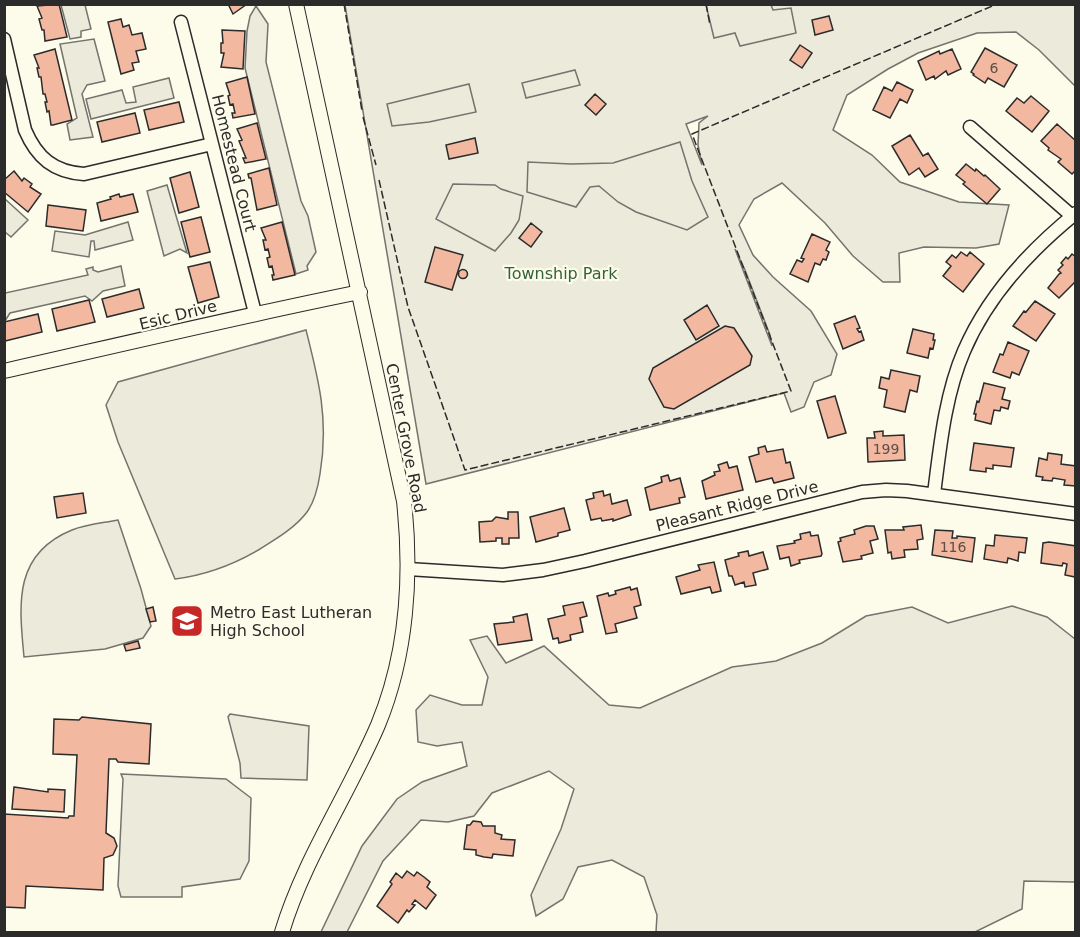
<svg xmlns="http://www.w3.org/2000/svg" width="1080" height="937" font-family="'DejaVu Sans',sans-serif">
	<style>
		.green { fill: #ecebdb; stroke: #74746e; stroke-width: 1.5; fill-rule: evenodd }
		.parking { fill: #eceadb; stroke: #74746e; stroke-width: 1.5 }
		.building { fill: #f2b8a0; stroke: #2b2b2b; stroke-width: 1.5 }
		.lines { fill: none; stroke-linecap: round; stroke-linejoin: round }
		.minor-casing { stroke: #2b2b2b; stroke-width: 15 }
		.tertiary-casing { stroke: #2b2b2b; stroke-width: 16 }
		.minor { stroke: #fdfbea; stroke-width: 12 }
		.tertiary { stroke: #fdfbea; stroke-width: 14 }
		.fence { stroke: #2b2b2b; stroke-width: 1.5; stroke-dasharray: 8 3; stroke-linecap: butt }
		.labels { text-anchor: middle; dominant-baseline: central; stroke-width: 4.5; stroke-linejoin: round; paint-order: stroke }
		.number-label { font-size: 14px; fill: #5d4e48 }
		.street-label { font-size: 16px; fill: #2b2b2b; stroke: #fdfbea }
		.park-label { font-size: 16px; fill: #34623c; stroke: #fdfbea }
		.poi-label { font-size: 16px; fill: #2b2b2b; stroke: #fdfbea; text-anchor: start }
	</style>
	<rect width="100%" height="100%" fill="#fdfbea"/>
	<!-- green -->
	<path class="green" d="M345,5H1075V86L1039,50L1016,32L977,33L918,53L888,69L847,95L833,130L872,155L900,182L959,202L1009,205L999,244L976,248L924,247L899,253L900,282H883L853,256L825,223L782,183L754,199L739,225L753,255L773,277L811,311L837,354L831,375L814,382L804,407L791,412L784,393L426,484ZM708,116L699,123L698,145L702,165L686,124ZM735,249L745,270L770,335L772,346Z
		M306,330C319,381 329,420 320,474C318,487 315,501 307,512C295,528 276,539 260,549C233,565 206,575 175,579L118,442L106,405L118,382Z
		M118,520L141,589L151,626L143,638L105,649L24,657C19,604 13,554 72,530C87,524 103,523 118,520Z
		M1012,606L1047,617L1075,639V882L1024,881L1022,909L975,932H656L657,915L644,877L612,860L578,867L563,899L536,916L531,895L561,829L574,789L549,771L492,793L474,816L448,822L421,820L383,861L347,932H321L362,846L397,799L422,782L467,766L462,742L437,746L418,742L416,710L430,695L462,705H482L488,677L470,640L487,636L506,663L544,646L609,705L640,708L732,667L776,661L822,643L866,616L912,607L948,623Z"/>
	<!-- parking -->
	<path class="parking" d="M61,5H85L91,29L81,31V37L70,39Z
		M706,5H771L773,10L791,8L796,33L740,46L735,33L714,38Z
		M256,6L268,24L266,62L301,201L308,216L316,252L307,266L308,270L296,274L245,68L247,31L250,16Z
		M94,39L105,81L87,85L82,94L93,137L70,140L67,124L77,118L60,44Z
		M575,70L580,85L526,98L522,83Z
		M169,78L174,98L91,119L86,99L122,90L126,103L136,102L133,87Z
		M469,84L476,112L429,122L392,126L387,104Z
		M680,142L692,181L708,217L687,230L636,212L618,202L599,186L590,187L576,207L527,192L528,162L571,164L613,163Z
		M453,184L495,185L501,189L523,196L519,220L511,233L495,251L436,219Z
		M167,185L187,253L180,249L164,256L147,191Z
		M5,199L28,220L11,237L5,232Z
		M128,222L133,240L95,250L94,241H91L89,257L52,251L55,231L85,235Z
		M121,266L125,286L103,291L92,301L85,296L10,313L5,321V293L88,275L86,269L93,267V270L98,272Z
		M230,714L309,726L307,780L241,778L240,763L228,717Z
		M121,774L226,779L251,798L249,861L240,879L182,887V897H121L118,886L123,779Z"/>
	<!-- building -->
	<path class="building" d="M59,4L67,37L45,41L44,30H42L39,19L42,18L37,6Z
		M228,4H247L233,14Z
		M829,16L833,30L815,35L812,20Z
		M121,19L123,27L129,25L132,35L142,33L146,49L136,51L139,62L132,63L134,70L121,74L108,22Z
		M222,30L245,31L243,69L221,67L224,53H221V43H223Z
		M800,45L812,53L802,68L790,60Z
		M985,48L1017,65L1004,87L988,78L985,83L973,75L974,74L971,72Z
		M55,49L72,120L53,125H51L49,111L47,112L45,102H47L45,94H43L41,77H39L37,68H39L34,55Z
		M952,49L961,69L948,75L946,71L935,79L934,76L926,80L918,61L939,51L940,54Z
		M247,77L255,114L233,118L232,113H235L233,104L230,105L228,96L230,95L226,83Z
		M897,82L913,90L907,103L900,99L890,118L873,110L884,87L892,91Z
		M595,94L606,104L596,115L585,105Z
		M1031,96L1049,111L1032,132L1006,111L1017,98L1024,103Z
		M179,102L184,122L149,130L144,110Z
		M135,113L140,133L102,142L97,122Z
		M257,123L266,159L245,163L243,158H246L239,141L242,140L237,129Z
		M1057,124L1076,141V170L1072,174L1058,162L1061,159L1048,150L1049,148L1041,141Z
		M910,135L923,156L928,153L938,169L925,177L919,168L909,175L892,146Z
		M475,138L478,153L449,159L446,145Z
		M966,164L975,171L976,169L984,176L985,175L1000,189L987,204L963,184L965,182L956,175Z
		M269,168L277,205L257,210L251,178H249L248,174Z
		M14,171L22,181L24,178L32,184L30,187L41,194L28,212L4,192V180Z
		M190,172L199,207L179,213L170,178Z
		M119,194L120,197L133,194L138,212L101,221L97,203L111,199L110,197Z
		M48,205L86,210L83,231L46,226Z
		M201,217L210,252L190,257L181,222Z
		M282,222L295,275L273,280L272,275H274L272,266L269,267L267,258L270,257L268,249L265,250L263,240H266L261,228Z
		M531,223L542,232L531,247L519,238Z
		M812,234L830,242L826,250L829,252L826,260L823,259L820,265L815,263L808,282L790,274L797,260L802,262L804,259L801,258Z
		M435,247L463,255L452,290L425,282Z
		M961,252L967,256L970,252L984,264L963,292L943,276L951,266L946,262L952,255L956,258Z
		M1072,254L1076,257V281L1059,298L1048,288L1059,274L1061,273L1058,270L1063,265L1061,263L1066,257L1068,259Z
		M210,262L219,297L198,303L188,267Z
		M458.5 274a4.5 4.5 0 1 1 9 0a4.5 4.5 0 1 1-9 0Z
		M139,289L144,308L107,317L102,299Z
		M89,300L95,322L57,331L52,309Z
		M1035,301L1055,314L1036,341L1013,326L1024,311L1026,312Z
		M707,305L719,326L696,340L684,320Z
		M38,314L42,332L5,341L4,322Z
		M855,316L860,328L857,329L859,332L861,331L864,340L843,349L834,324Z
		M725,326L734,328L752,356L750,365L674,409L664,407L649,379L653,368Z
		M913,329L934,334L933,340H935L933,349L930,348L928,358L907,353Z
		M1008,342L1029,351L1019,375L1012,372L1010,378L993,372L1000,354L1003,355Z
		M891,370L920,376L917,392L910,390L905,412L884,407L887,390L879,388L881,377L889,379Z
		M984,383L1005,388L1002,399L1010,401L1008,409L1001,407L1000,411L994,410L991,424L975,420L976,414H974L977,401L979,402Z
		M835,396L846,433L828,438L817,401Z
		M883,431V436L904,435L905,460L868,462L867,438H875L874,432Z
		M974,443L1014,448L1011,467L993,465V469L986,468V472L970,470Z
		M765,446L767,452L783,449L786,463L790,462L794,478L774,483L772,478L756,482L749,457L759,454L758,448Z
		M1048,453L1062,455L1061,464L1076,466V486L1064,485L1065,480L1053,478L1052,481L1042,480L1043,477L1036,476L1039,458L1047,460Z
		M727,462L729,468L737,466L743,490L706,499L702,481L715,475L714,472L720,471L718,465Z
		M668,475L670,481L680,478L685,497L679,498L680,503L650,510L645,488L662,482L661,477Z
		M603,491L604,496L610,494L612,504L627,500L631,515L613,521V519L602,521L601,518L591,520L586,500L594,498L593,493Z
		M83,493L86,513L57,518L54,497Z
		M564,508L570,530L558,533V536L536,542L530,517Z
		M508,512H518L519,538H509V544H502V538H496V541L480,542L479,522L492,521L496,517L508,519Z
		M921,525L923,539L917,540L918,549L904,550L905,557L892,559L891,552L888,553L885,530H904L903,527Z
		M866,526H874L878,539L870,541L873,553L861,556L862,559L843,562L838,542L841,541L840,538L855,534L854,530Z
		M935,530L953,531L952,538H957V536L975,538L972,562L932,555Z
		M810,532L811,536L818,535L822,554L821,556L799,560L800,563L791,566L789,557L780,559L777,546L795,543L794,541L801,539L800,534Z
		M995,535L1027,538L1025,553L1019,552L1018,561L1008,558L1007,563L984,559L986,545L994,546Z
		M1049,542L1076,546L1075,577L1065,575L1067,564L1063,563L1062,566L1041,563L1043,543Z
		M748,551L749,556L763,552L768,569L753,573L756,585L745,587L744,582L735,585L732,576H729L725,560L739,556L738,553Z
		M714,562L721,591L712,593L710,587L681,594L676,577L700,570L698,565Z
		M630,587L631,590L637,588L641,605L634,607L637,618L615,624L617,632L606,634L597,596L608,593L609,596L616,594L615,591Z
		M583,602L587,616L580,618L583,632L570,635L571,640L559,643L558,638L553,639L548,619L565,615L563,606Z
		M153,607L156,621L150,622L146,609Z
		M527,614L532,640L498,645L494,624L514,622L513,617Z
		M138,641L140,648L126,651L124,645Z
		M82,717L151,724L149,764L118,762L116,759H109L106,833L114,838L117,846L113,855L104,858L103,890L26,886L25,908L4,907V814L68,818L69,816H74L77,755L53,754L54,719L79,720Z
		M14,787L48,792V789L65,790L64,812L12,809Z
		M473,821L481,822L483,826H495V833L502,835L501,839L515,840L513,856L493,854L492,858L484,857L476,855V850L464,849L467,825H470Z
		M407,871L414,876L417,872L424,877L430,882L427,887L436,895L426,909L415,900L412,904L415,905L409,912L407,910L398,923L377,906L392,884L390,882L396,873L402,878Z"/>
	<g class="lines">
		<!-- minor casing -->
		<g class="minor-casing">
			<path id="minor" d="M181,22L255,313
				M4,39L25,130C37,158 54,172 84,174L212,144
				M970,127L1072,216
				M934,494C940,447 945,395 964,351C988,295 1029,251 1076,213
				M408,569L503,575L543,570L585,561L862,492L886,490L907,491L1076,514"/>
		</g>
		<!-- tertiary casing -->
		<g class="tertiary-casing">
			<path id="tertiary" d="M4,371C123,344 241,316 360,292
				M282,932C304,859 348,795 378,725C407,655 412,575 404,501L296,4"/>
		</g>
		<!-- minor -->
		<use href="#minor" class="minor"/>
		<!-- tertiary -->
		<use href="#tertiary" class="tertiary"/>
		<!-- fence -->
		<path class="fence" d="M344,4L362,111
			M706,4L710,25
			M363,117L376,165
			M379,180L408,307L465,470L791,391L692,134L997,4"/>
	</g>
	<!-- icons -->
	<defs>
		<g id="school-square" transform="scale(1.725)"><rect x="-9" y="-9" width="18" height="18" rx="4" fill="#c62828" stroke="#fdfbea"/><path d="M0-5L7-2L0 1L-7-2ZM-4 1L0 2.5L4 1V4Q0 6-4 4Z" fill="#fff"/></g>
	</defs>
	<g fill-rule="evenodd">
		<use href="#school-square" x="187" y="621"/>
	</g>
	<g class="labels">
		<!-- number labels -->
		<g class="number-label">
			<text x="994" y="68">6</text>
			<text x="886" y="449">199</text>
			<text x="953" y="547">116</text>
		</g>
		<!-- street labels -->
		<g class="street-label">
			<text transform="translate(234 163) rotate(76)">Homestead Court</text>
			<text transform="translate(178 315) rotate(-14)">Esic Drive</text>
			<text transform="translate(406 438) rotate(79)">Center Grove Road</text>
			<text transform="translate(737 506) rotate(-14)">Pleasant Ridge Drive</text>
		</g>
		<!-- park labels -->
		<g class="park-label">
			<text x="561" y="273">Township Park</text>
		</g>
		<!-- poi labels -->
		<g class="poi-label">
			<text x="210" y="612">Metro East Lutheran<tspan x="210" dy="18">High School</tspan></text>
		</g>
	</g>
	<!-- border -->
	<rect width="1080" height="937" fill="none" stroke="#2b2b2b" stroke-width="12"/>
</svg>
